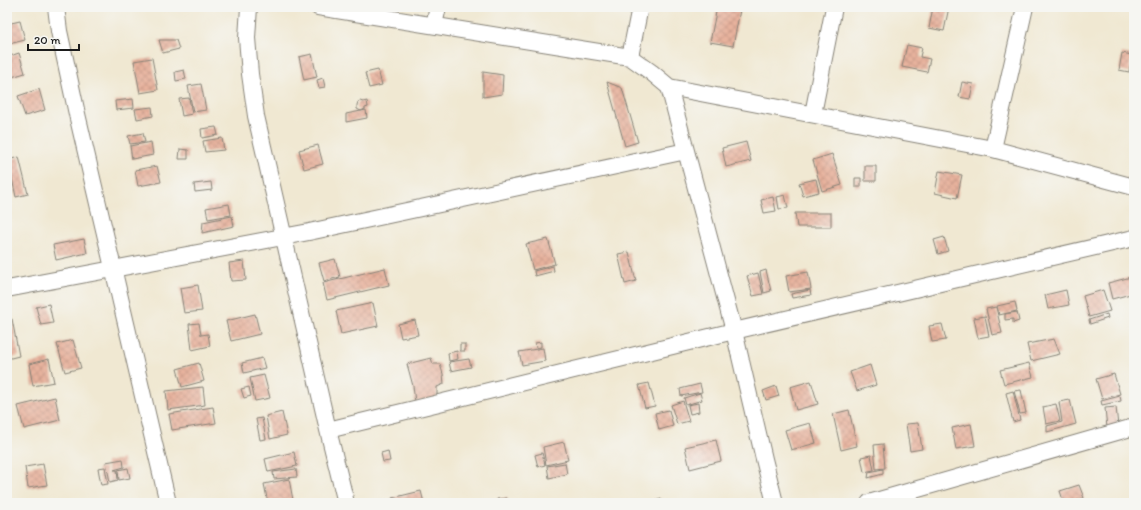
<svg xmlns="http://www.w3.org/2000/svg" width="1141" height="510" font-family="Itim,sans-serif">
	<style>
		.building { fill: url(#building-cross-hatch) }
		.lines { fill: none; stroke-linecap: round; stroke-linejoin: round }
		.minor-casing { stroke: #868277; stroke-width: 18 }
		.minor { stroke: #fff; stroke-width: 16 }
	</style>
	<defs>
		<pattern id="building-cross-hatch" width="8" height="8" patternUnits="userSpaceOnUse"><rect width="8" height="8" fill="#e7b29d"/><path d="M0 0l8 8M0 8l8-8" fill="none" stroke="#c69887"/></pattern>
	</defs>
	<rect width="100%" height="100%" fill="#f6f6f2"/>
	<filter id="ink" filterUnits="userSpaceOnUse"><feTurbulence type="fractalNoise" baseFrequency=".025" numOctaves="2"/><feDisplacementMap in="SourceGraphic" scale="8" xChannelSelector="R" yChannelSelector="G"/><feConvolveMatrix kernelMatrix="1 2 1 2 8 2 1 2 1" color-interpolation-filters="sRGB"/></filter>
	<filter id="wash" filterUnits="userSpaceOnUse"><feTurbulence type="fractalNoise" baseFrequency=".012" numOctaves="4" result="noise"/><feDisplacementMap in="SourceGraphic" scale="16" xChannelSelector="R" yChannelSelector="G"/><feGaussianBlur stdDeviation="0.9" result="paint"/><feColorMatrix in="noise" values="0 0 0 0 0 0 0 0 0 0 0 0 0 0 0 0 0 1.4 0 .05"/><feComposite in="paint" operator="in"/></filter>
	<g filter="url(#wash)">
		<rect width="100%" height="100%" fill="#f0e8d2"/>
		<g id="blocks">
			<!-- building -->
			<path class="building" d="M717,7H726L740,10L733,46L710,42Z
				M933,7H949L944,31L929,28Z
				M20,21L25,40L9,44L7,35V24Z
				M159,40H176L179,49L163,53Z
				M907,45L922,48L920,57L930,59L927,72L902,67Z
				M19,53L25,73L12,77L7,57Z
				M1122,53L1132,55L1129,72L1119,70Z
				M312,54L317,77L304,80L299,57Z
				M152,58L158,90L140,93L134,61Z
				M184,70L186,79L176,81L175,72Z
				M378,70L382,85L369,88L365,73Z
				M483,72L503,75L502,94L483,97Z
				M323,78L325,87L319,88L317,80Z
				M607,82L622,88L638,142L625,146Z
				M962,82L973,84L970,99L959,97Z
				M201,84L206,110L193,112L188,86Z
				M39,89L45,110L25,116L18,96Z
				M189,98L192,114L182,116L179,99Z
				M133,99L134,108L116,110L115,101Z
				M360,101L363,102L367,101L368,107L365,108V109L361,111L357,109V105L358,102Z
				M152,107L153,116L137,119L135,109Z
				M366,110L367,118L346,122V114Z
				M216,127L218,135L202,138L201,129Z
				M143,133L145,142L130,144L128,136Z
				M222,138L224,150L205,152L203,141Z
				M151,142L153,155L132,159L130,146Z
				M746,142L751,161L726,167L722,148Z
				M318,145L323,164L304,169L299,150Z
				M180,149L188,150V159H179Z
				M832,154L842,185L822,191L813,160Z
				M19,157L28,194L16,197L8,160Z
				M157,166L161,182L138,186L135,170Z
				M865,166H876V181H865Z
				M939,171L962,175L957,198L935,193Z
				M855,178H861V187H855Z
				M816,179L819,192L803,196L799,183Z
				M211,182L212,190L195,192L194,184Z
				M785,195L788,208L779,209L777,197Z
				M773,197L776,211L764,213L761,200Z
				M229,204L231,215L208,219L206,208Z
				M795,213H831V227H797Z
				M232,216L234,226L202,233L203,222Z
				M944,237L948,251L938,254L934,240Z
				M84,239L87,253L56,260L53,245Z
				M548,239L555,264L533,270L526,244Z
				M629,252L636,281L625,284L618,254Z
				M335,259L340,277L324,281L319,263Z
				M244,261L246,280L231,281L229,263Z
				M553,266L554,271L535,276L534,271Z
				M385,268L389,285L327,300L323,283Z
				M766,270L771,291L764,293L760,272Z
				M808,272L811,289L789,292L786,276Z
				M758,273L763,294L753,296L747,276Z
				M1131,277L1134,293L1112,299L1108,283Z
				M198,285L202,311L184,313L180,288Z
				M810,290L811,295L792,298L791,294Z
				M1066,290L1069,305L1048,309L1045,295Z
				M1103,290L1110,311L1089,317L1083,296Z
				M1015,302L1017,311L999,315L997,306Z
				M373,303L378,326L341,334L336,311Z
				M49,304L53,323L41,325L36,307Z
				M996,307L1002,333L992,335L986,309Z
				M1017,312L1019,321L1013,323V319L1005,320V314Z
				M255,314L260,334L231,341L226,321Z
				M1107,314L1108,318L1090,324L1089,320Z
				M985,316L989,336L978,338L974,318Z
				M12,319L19,356L7,359V320Z
				M415,320L418,335L401,338L398,324Z
				M199,323L201,335L208,334L210,346L192,350L189,324Z
				M942,324L946,340L932,342L929,326Z
				M1054,339L1060,354L1031,361L1027,344Z
				M73,340L81,368L65,372L57,344Z
				M541,342V347L536,348L535,343Z
				M460,344H465V351H460Z
				M543,348L545,361L522,365L519,352Z
				M457,351L458,359L449,361L448,353Z
				M262,358L265,368L244,373L242,363Z
				M431,358L433,364H440L443,374L444,384L437,387V398L415,402L413,386L407,364Z
				M49,359L54,382L33,386L29,364Z
				M469,359L471,367L451,371L449,362Z
				M199,363L204,381L182,387L177,369Z
				M1029,363L1033,377L1004,384L1000,370Z
				M870,365L876,385L857,391L850,372Z
				M1114,374L1120,394L1102,399L1096,379Z
				M264,375L270,398L255,401L250,378Z
				M811,381L818,404L796,410L790,387Z
				M649,383L655,406L645,408L639,385Z
				M700,384L702,392L681,396L680,389Z
				M776,386L779,396L766,400L763,391Z
				M203,387L205,405L168,410L166,391Z
				M249,387L251,396L244,398L241,389Z
				M1021,390L1026,413L1020,414L1014,391Z
				M1013,391L1020,420L1013,422L1006,393Z
				M700,393L702,400L686,405L684,398Z
				M1120,396L1121,401L1102,405L1101,401Z
				M55,397L60,420L24,429L18,406Z
				M1070,400L1076,424L1047,432V426L1062,422L1059,402Z
				M683,401L689,421L677,424L671,405Z
				M698,403L699,412L690,414L688,405Z
				M1056,404L1060,421L1046,424L1043,407Z
				M213,407L216,423L172,430L169,414Z
				M1116,407L1118,426L1107,428L1105,408Z
				M669,410L673,426L659,430L655,413Z
				M849,410L857,446L841,450L833,414Z
				M282,412L287,435L270,439L266,416Z
				M262,418L266,439L260,440L256,419Z
				M810,423L816,443L791,450L785,430Z
				M918,423L922,449L910,451L906,424Z
				M971,424L975,446L956,449L952,428Z
				M716,440L721,461L690,469L685,447Z
				M564,442L568,460L546,465L543,447Z
				M883,444L885,468L876,469L874,445Z
				M388,451L390,461L383,462L381,453Z
				M294,452L297,466L268,472L265,459Z
				M542,453L545,465L538,467L535,455Z
				M871,455L874,470L864,472L861,457Z
				M123,459L124,467L114,470H117L118,480L110,482L106,462Z
				M565,463L567,474L549,478L547,466Z
				M43,464L47,485L28,488L25,467Z
				M105,467L108,484L101,485L98,468Z
				M128,468L130,478L119,480L118,470Z
				M296,469L297,477L274,479L273,472Z
				M883,469V474L868,478L869,472Z
				M289,479L293,500L279,503H268L264,484Z
				M1079,485L1084,498L1070,503H1064L1060,491Z
				M421,491L424,503H393L392,498Z
				M507,498L508,503H497V499Z
				M661,499L663,503H648Z"/>
		</g>
	</g>
	<g filter="url(#ink)">
		<use href="#blocks" fill-opacity="0" stroke="#868277" stroke-width="1"/>
		<g class="lines">
			<!-- minor casing -->
			<g class="minor-casing">
				<path id="minor" d="M56,7L59,31L77,114L168,503
					M249,7L247,38L250,74L256,116L328,430L346,503
					M318,7L630,57L651,72L669,87L734,331L764,459L775,503
					M434,25L438,7
					M630,57L640,7
					M669,87L993,149L1134,187
					M813,114L834,7
					M993,149L1025,7
					M7,289L309,232L686,151
					M328,430L734,331L1134,238
					M869,503L1134,427"/>
			</g>
			<!-- minor -->
			<use href="#minor" class="minor"/>
		</g>
	</g>
	<!-- margin -->
	<rect width="1141" height="510" fill="none" stroke="#f6f6f2" stroke-width="24"/>
	<!-- scale -->
	<path d="M28 44v6h51v-6" fill="none" stroke="#1c1c1c" stroke-width="2"/>
	<text x="34" y="44" font-size="12" fill="#1c1c1c" stroke="#f6f6f2" stroke-width="3" paint-order="stroke">20 m</text>
</svg>
